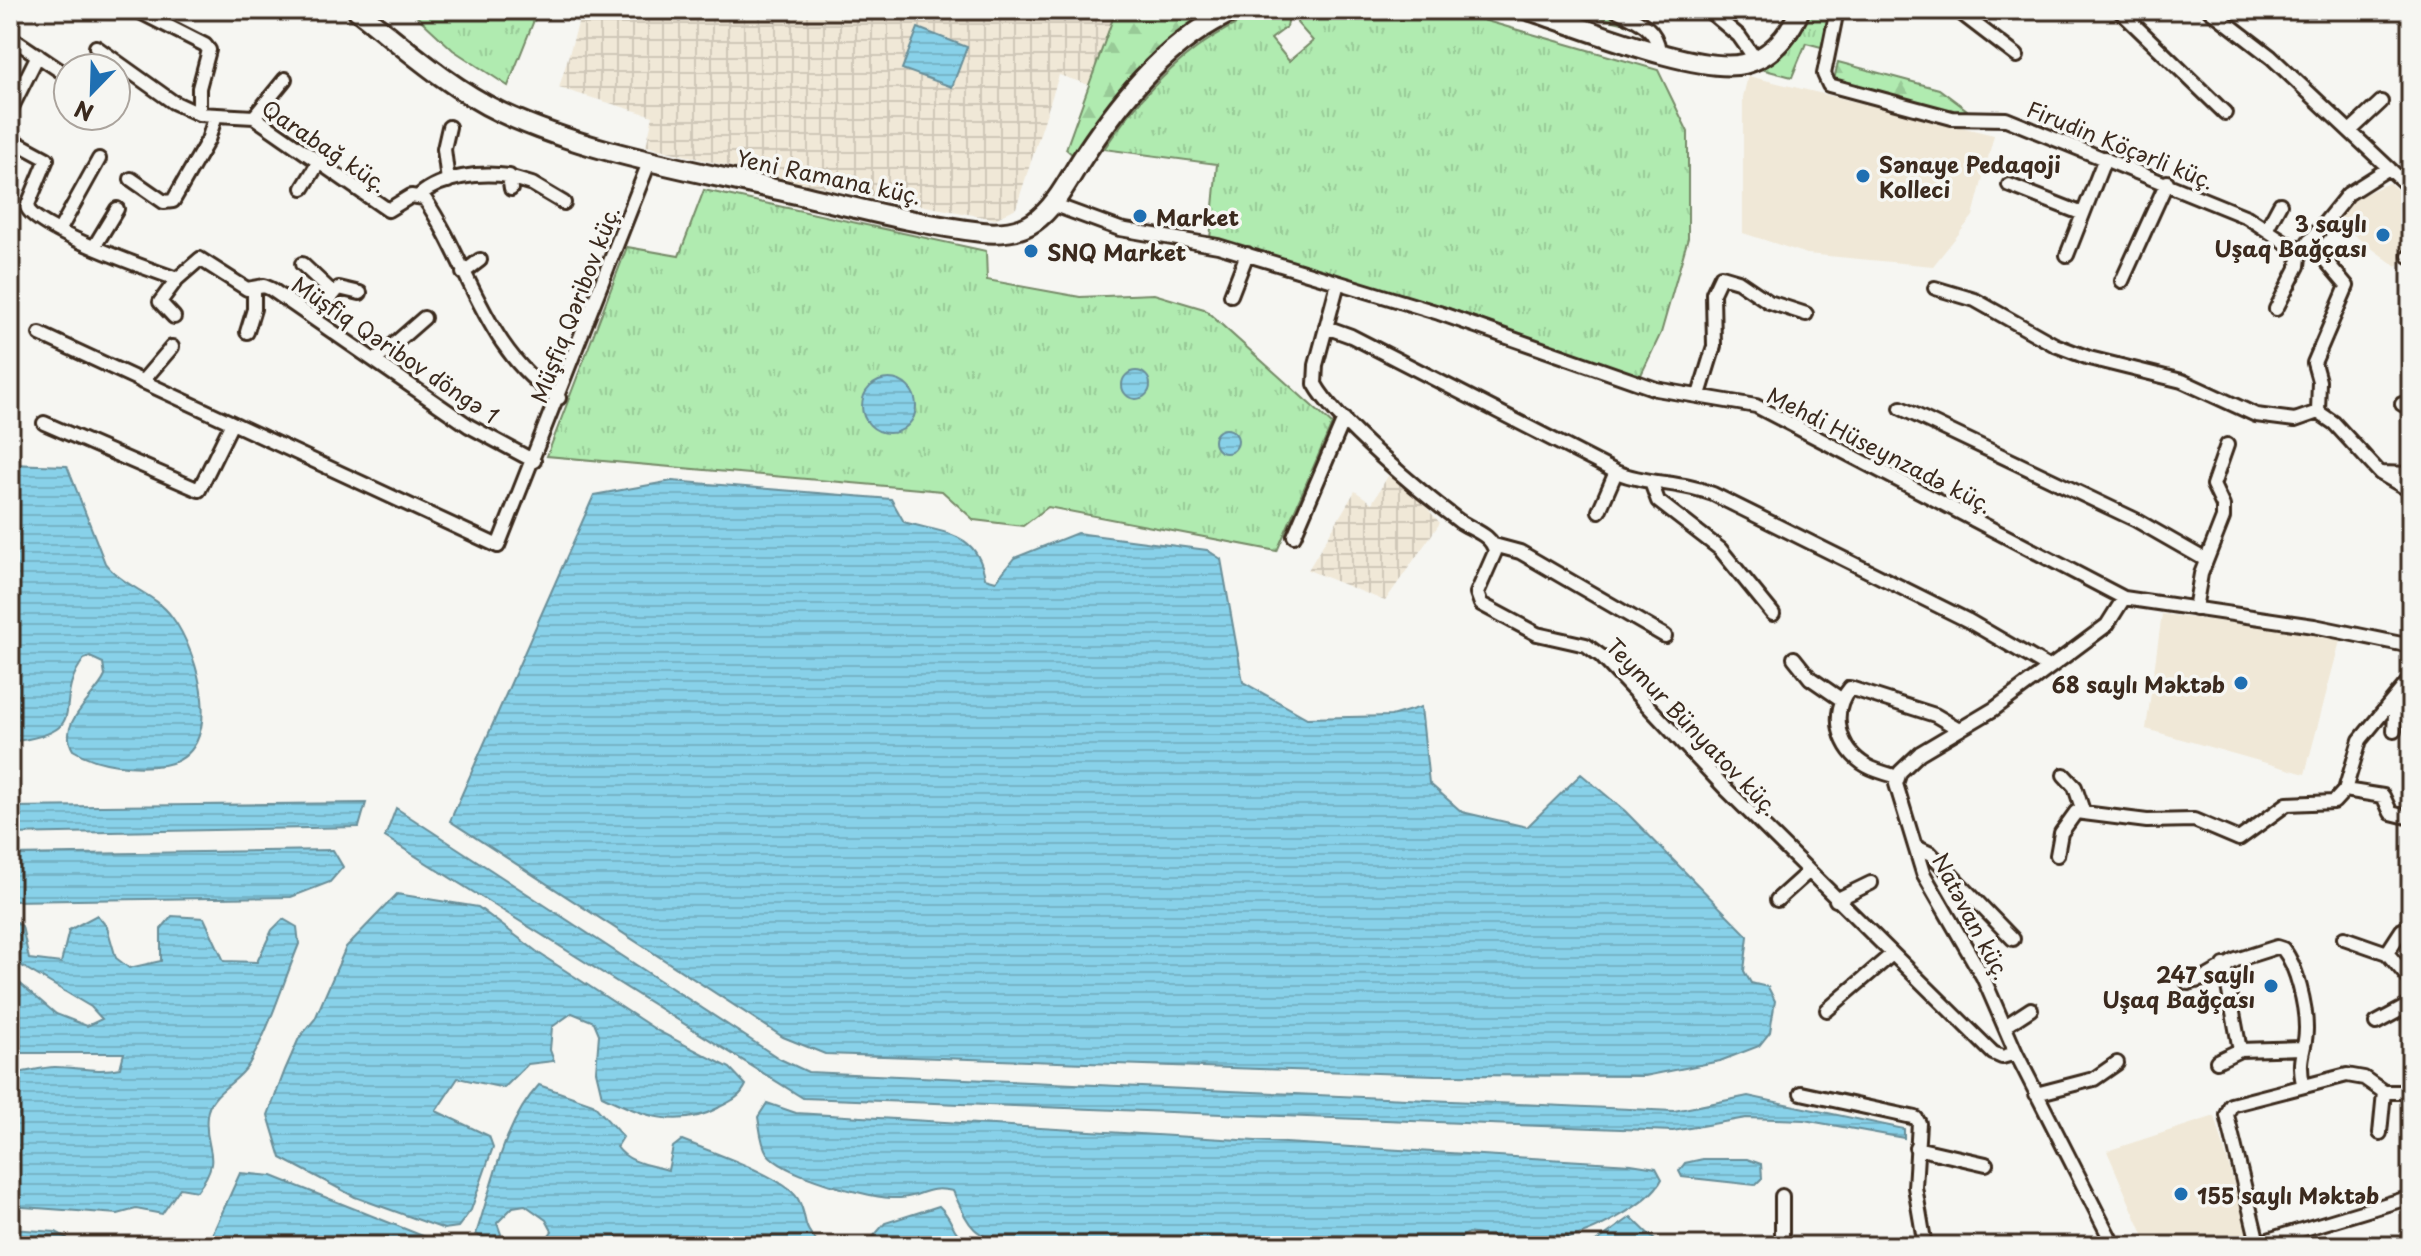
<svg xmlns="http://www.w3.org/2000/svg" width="2421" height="1256" font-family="'Playpen Sans',sans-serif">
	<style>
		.built { fill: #f0e8d7 }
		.industrial { fill: url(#industrial-grid) }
		.grass { fill: url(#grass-tufts); stroke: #768a67; stroke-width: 2 }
		.forest { fill: url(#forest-firs); stroke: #768a67; stroke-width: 2 }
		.water { fill: url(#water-rules); stroke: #698e98; stroke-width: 2 }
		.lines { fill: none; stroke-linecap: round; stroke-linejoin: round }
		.street-casing { stroke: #3b2a1e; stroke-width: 18 }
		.secondary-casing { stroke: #3b2a1e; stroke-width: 24 }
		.street { stroke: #f6f6f2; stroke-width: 12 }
		.secondary { stroke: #f6f6f2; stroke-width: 18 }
		.poi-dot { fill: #1f6fb2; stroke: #f6f6f2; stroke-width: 3 }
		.labels { text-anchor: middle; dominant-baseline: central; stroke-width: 7; stroke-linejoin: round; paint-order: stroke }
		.street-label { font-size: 22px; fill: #3b2a1e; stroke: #f6f6f2 }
		.poi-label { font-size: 22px; font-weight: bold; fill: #3b2a1e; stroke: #f6f6f2; text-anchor: start }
	</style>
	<defs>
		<pattern id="industrial-grid" width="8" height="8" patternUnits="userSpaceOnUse" patternTransform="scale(2)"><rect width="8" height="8" fill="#f0e8d7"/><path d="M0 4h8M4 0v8" fill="none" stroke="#cfc7b8"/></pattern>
		<pattern id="grass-tufts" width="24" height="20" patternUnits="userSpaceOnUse" patternTransform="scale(2)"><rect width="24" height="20" fill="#b0ebb0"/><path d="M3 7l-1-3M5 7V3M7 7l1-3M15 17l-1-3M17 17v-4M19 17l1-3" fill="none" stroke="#98ca97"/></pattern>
		<pattern id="forest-firs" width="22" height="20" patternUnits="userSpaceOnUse" patternTransform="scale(2)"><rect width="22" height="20" fill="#b0ebb0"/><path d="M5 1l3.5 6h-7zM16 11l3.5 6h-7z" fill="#98ca97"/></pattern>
		<pattern id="water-rules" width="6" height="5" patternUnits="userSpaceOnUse" patternTransform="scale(2)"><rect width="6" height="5" fill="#88d1e9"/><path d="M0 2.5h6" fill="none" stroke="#76b4c7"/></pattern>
	</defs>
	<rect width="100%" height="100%" fill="#f6f6f2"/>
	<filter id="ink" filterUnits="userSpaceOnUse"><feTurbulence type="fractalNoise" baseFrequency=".0125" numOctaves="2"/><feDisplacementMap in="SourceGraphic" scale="16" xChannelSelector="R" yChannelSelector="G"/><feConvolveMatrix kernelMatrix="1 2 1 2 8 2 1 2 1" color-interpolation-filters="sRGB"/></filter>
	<g filter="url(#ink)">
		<!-- built -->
		<path class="built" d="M1748,76L1994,135L1973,216L1933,266L1807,254L1743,233V97Z
			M2389,183L2411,201V249L2397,267L2335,221L2349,201Z
			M2162,614L2341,637L2305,774L2146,729Z
			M2215,1116L2249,1237L2224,1246H2148L2107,1151Z"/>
		<!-- industrial -->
		<path class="industrial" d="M582,10H1116L1089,85L1059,75L1016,208L995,219L795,182L646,146L653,116L559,88Z
			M1398,475L1440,523L1385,601L1308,570L1355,491L1372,503L1388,476Z"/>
		<!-- grass -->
		<path class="grass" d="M410,10H538L508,86L453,50Z
			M1271,10H1290L1287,27L1271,39L1289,61L1313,41L1297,23L1300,10H1448L1658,70L1688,132V238L1661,333L1640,377L1446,307L1210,239L1217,164L1104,149C1145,88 1199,32 1271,10Z
			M1809,10H1830L1825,48L1806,43L1792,77L1761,69C1785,54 1798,36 1809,10Z
			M704,190L986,251L987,280L1080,297L1154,294L1204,309L1332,424L1277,551L1048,507L1023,526L974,520L942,491L547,456L627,247L679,256Z"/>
		<!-- forest -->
		<path class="forest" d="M1116,10H1226L1075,157L1066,149Z
			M1570,10H1601L1634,26Z
			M1838,62L1939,89L1967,110L1966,115L1834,80Z"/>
		<!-- water -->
		<path class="water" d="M918,28L967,47L952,87L902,69Z
			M1122 385a14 14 0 1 1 28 0a14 14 0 1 1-28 0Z
			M862 406a27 27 0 1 1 54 0a27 27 0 1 1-54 0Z
			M1214 441a12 12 0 1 1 24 0a12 12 0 1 1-24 0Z
			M10,464L67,466L105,563C123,587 155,593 172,617C198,651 229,754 164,765C136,769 98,766 73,750C56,722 95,699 105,676L103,663L90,657L84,659C48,706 98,731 10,742Z
			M672,481L891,499L904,522C945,534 977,531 985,578L996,581L1014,558L1077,533L1207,550L1221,559L1243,682L1307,718L1391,716L1421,707L1429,783L1462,812L1527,827L1581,774L1625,811L1748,936L1744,971L1751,983L1768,987L1775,1001L1770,1032L1759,1046L1720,1061L1645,1076L1435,1075L825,1054L783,1037L450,821L594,495Z
			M366,803L359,827L10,834V807Z
			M396,808L780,1059L808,1072L1674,1111L1748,1096L1904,1129V1138L1804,1120L1746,1118L1673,1131L803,1098L385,837Z
			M333,850L343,867L330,882L291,897L10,901V855Z
			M397,894L478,907L540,954L658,1031L730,1068L746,1085C740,1098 731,1101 718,1108C677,1130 641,1115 602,1096L596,1071L599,1034L594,1022L572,1013L552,1027L550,1050L554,1061L528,1064L504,1088L458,1078L436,1111L489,1136L493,1147L471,1210L458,1227L444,1229L355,1197L281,1158L268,1115L285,1070L299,1038L315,1019L346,947Z
			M97,915L107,927L116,958L129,968L161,961V929L172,916L204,918L224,961L257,962L272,930L283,919L297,927L299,944C283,983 270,1028 249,1064C239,1083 209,1092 207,1116C203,1151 225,1155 197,1191L180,1188L162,1214L136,1209L118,1214L10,1206V1074C25,1073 41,1067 55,1067C77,1067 97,1073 120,1068L124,1053H10V975L56,1014L87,1026L102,1019L91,1007L10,959V918L22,926L29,959L61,963L69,930Z
			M539,1085L593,1104L623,1137L617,1147C628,1163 650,1165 668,1170L673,1147L682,1140C708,1151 785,1176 798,1199C810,1221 798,1224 822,1246H541L552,1231L546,1220L525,1205L513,1207L497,1223L501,1234L497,1246L476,1234C493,1184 503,1124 539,1085Z
			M767,1103L796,1113L1631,1164L1656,1168L1662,1179C1650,1204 1590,1235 1562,1239C1531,1244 1499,1238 1468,1233L1455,1242L1418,1246H1011C971,1234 970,1228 953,1191C925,1185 923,1197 900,1198C873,1200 782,1175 767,1153C761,1144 760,1128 758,1117Z
			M1703,1159H1747L1761,1164L1762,1178L1755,1185L1682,1177L1679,1171L1685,1163Z
			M240,1173L272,1176L448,1246H207Z
			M939,1206C957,1223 947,1230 973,1246H865L885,1223Z
			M1631,1217L1661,1246H1590Z
			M10,1229L56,1232L67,1238L68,1246H10Z"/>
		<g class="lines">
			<!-- street casing -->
			<g class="street-casing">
				<path id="street" d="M136,10L205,45L209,50L199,88V114L254,117L388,210L411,196L424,198C470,265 485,353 559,398
					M1616,10C1637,20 1656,27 1659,51
					M1708,10L1739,36L1756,60
					M1837,10L1824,74L1829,85L1952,118L2006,119L2247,217L2294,248L2306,246L2348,194L2389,168
					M1957,10L2017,56
					M2119,10L2225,113
					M2210,10L2271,57L2411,189
					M10,11L11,10
					M10,37L68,76
					M96,47L173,102L199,114
					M10,111L38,55
					M254,117L285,79
					M2350,131L2381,102
					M10,139L47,159L27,207C34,229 151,270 177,279L200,259L247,289L264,286L271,289L469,426L534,461
					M512,178L532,184L564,203
					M131,179L164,202L173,201L208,140L216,115
					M448,181L444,149L449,127
					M2009,185L2083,214
					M303,188L319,162
					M420,195C442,176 481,172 509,176L511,189
					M1052,204L1120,229L1218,246L1439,313L1656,389L1756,406L2124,598L2314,626L2411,646
					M2267,228L2280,204
					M59,231L99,159
					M2309,241L2347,286L2314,363L2319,381L2318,412
					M94,247L117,209
					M2067,255L2105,158
					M2409,256L2411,254
					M302,264L334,294
					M463,273L480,260
					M2122,281L2167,182
					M1338,283L1316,365L1315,384C1335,421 1423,494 1459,521C1472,530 1493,535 1495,552L1477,593L1481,604L1537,634L1586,645L1601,656L1726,789L1993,1053L2002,1057L2016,1053
					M1935,288L1975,300L2055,345L2089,358L2182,381L2256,415L2295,420L2318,412L2334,423L2380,473L2411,491
					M1231,295L1247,254
					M2276,309L2298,266L2300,248
					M174,317L160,302L177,279
					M314,318L339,288L360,293
					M1326,327L1351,336L1616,472C1648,485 1681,481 1713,494L1967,620L2048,667
					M247,332L254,309V290
					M40,334L498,546L650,160
					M376,360L424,318
					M142,382L172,347
					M1699,395L1714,346L1713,293L1721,276L1738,281L1769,302L1806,314
					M2402,404L2411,409
					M1901,408L2136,520L2206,560
					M44,423L199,490L232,423
					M2382,473L2411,474
					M1651,482L1658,501L1720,549L1773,614
					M1599,511L1616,472
					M1294,536L1344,419
					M1494,545L1520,552L1665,636
					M2195,609L2201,574L2223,518V506L2213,485L2227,445
					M1794,658L1810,678L1842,700
					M2394,731L2396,700
					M2064,775L2075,787L2083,811
					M1898,777C1888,774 1876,771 1867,766C1839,750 1829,713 1850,688L1935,715L1959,729
					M2345,790L2383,796L2391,813L2411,818
					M1916,847L1931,854L2013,939
					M2057,855L2061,833L2076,812L2147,821L2194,820L2239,839L2287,804L2334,802L2345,790L2360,740L2411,678
					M1777,900L1808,872
					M1836,900L1871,883
					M2344,938L2387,953L2411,981
					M2387,953L2402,930
					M2224,965L2240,1050L2302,1048
					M2188,983L2203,979L2236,960L2277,947L2283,949C2297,966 2306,1006 2306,1028C2306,1052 2297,1055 2303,1084
					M1827,1010L1891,955
					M2376,1023L2411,1004
					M2005,1026L2031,1009
					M2217,1061L2240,1050
					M1801,1093L1916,1118L1919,1123L1915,1187L1925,1246
					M2036,1094L2094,1079L2117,1063
					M2380,1133L2384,1092H2411
					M1916,1148L1986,1164
					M1782,1196V1246
					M2258,1243L2227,1115L2231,1105L2347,1075L2364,1078L2384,1092
					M2114,1246L2016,1053L1983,977L1923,873L1896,784L1900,772L1920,753L1994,709L2107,625L2124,598
					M2248,1246L2411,1197"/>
			</g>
			<!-- secondary casing -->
			<g class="secondary-casing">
				<path id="secondary" d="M357,10C402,45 448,87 500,112C586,152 682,168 774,189C842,204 912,224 982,232C999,234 1020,232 1034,222C1057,206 1070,176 1085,154C1124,95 1170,39 1236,10
					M1528,10C1577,25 1697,75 1744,64C1772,57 1789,35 1800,10"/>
			</g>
			<!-- street -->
			<use href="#street" class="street"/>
			<!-- secondary -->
			<use href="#secondary" class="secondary"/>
		</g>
	</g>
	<!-- markers -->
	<g class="poi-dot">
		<circle cx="1863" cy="176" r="8"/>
		<circle cx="1140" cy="216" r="8"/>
		<circle cx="2383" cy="235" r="8"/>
		<circle cx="1031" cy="251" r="8"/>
		<circle cx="2241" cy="683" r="8"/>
		<circle cx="2271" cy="986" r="8"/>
		<circle cx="2181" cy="1194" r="8"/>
	</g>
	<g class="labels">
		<!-- street labels -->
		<g class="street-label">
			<text transform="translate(2121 144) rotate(22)">Firudin Köçərli küç.</text>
			<text transform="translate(325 145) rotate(34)">Qarabağ küç.</text>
			<text transform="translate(829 176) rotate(12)">Yeni Ramana küç.</text>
			<text transform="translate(574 304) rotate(-69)">Müşfiq Qəribov küç.</text>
			<text transform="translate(396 349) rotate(34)">Müşfiq Qəribov döngə 1</text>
			<text transform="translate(1880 449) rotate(27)">Mehdi Hüseynzadə küç.</text>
			<text transform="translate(1693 726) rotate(46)">Teymur Bünyatov küç.</text>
			<text transform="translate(1972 916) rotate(62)">Natəvan küç.</text>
		</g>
		<!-- poi labels -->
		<g class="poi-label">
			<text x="1879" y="163">Sənaye Pedaqoji<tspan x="1879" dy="25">Kolleci</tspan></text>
			<text x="1156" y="216">Market</text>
			<text x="2367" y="222" text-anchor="end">3 saylı<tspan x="2367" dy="25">Uşaq Bağçası</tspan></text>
			<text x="1047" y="251">SNQ Market</text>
			<text x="2225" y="683" text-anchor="end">68 saylı Məktəb</text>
			<text x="2255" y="973" text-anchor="end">247 saylı<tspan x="2255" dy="25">Uşaq Bağçası</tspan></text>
			<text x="2197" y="1194">155 saylı Məktəb</text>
		</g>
	</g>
	<!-- margin -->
	<rect width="2421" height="1256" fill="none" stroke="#f6f6f2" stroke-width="40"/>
	<rect x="20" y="20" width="2381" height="1216" fill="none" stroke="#3b2a1e" stroke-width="3" filter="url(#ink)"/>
	<!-- north arrow -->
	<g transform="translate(92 92) rotate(203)"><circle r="38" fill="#f6f6f2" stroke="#aba49d" stroke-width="2"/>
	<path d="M0-6L14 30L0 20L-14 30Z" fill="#1f6fb2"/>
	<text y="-12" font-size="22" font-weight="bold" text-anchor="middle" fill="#3b2a1e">N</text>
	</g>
</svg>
